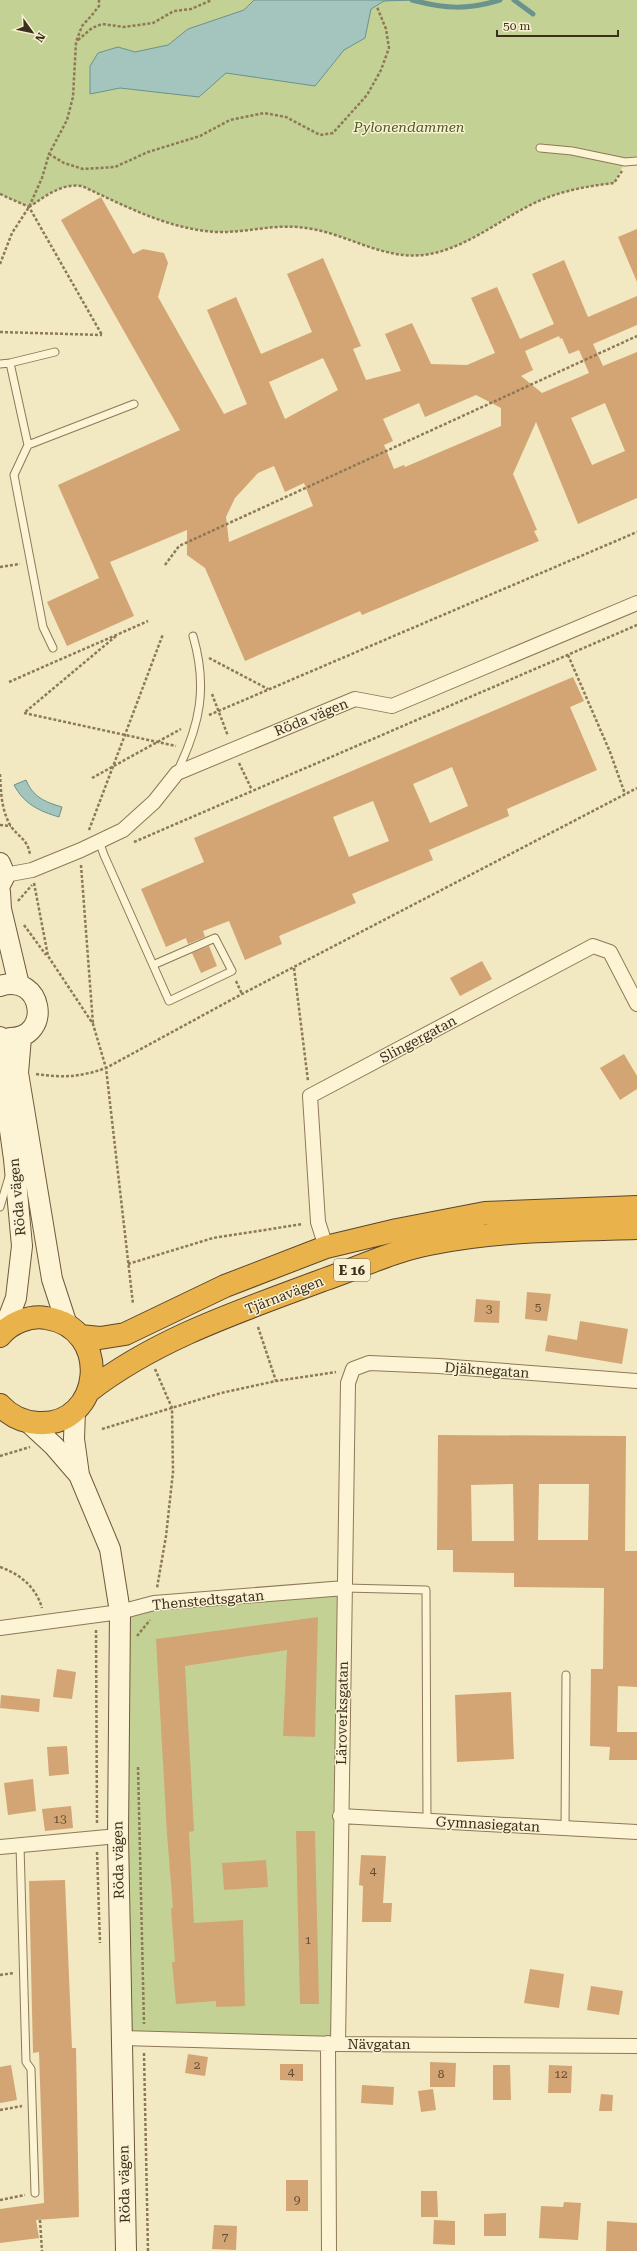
<svg xmlns="http://www.w3.org/2000/svg" width="637" height="2251" font-family="'Roboto Serif',serif">
	<style>
		.green { fill: #c4d194 }
		.water { fill: #a4c4be; stroke: #6a938d }
		.lines { fill: none; stroke-linecap: round; stroke-linejoin: round }
		.stream { stroke: #6a938d; stroke-width: 5 }
		.building { fill: #d4a574; fill-rule: evenodd }
		.lane-casing { stroke: #8d7957; stroke-width: 9 }
		.street-casing { stroke: #8d7957; stroke-width: 16 }
		.secondary-casing { stroke: #6f5a3a; stroke-width: 22 }
		.highway-casing { stroke: #5b462b; stroke-width: 24 }
		.path { stroke: #8d7957; stroke-width: 2.5; stroke-dasharray: 3 2; stroke-linecap: butt }
		.lane { stroke: #fcf4d5; stroke-width: 7 }
		.street { stroke: #fcf4d5; stroke-width: 14 }
		.secondary { stroke: #fcf4d5; stroke-width: 20 }
		.highway { stroke: #e9b24a; stroke-width: 22 }
		.labels { text-anchor: middle; dominant-baseline: central; stroke-width: 3; stroke-linejoin: round; paint-order: stroke }
		.number-label { font-size: 12px; fill: #624c32 }
		.shield { fill: #f9f1d2; stroke: #756953; stroke-width: 1 }
		.shield-label { font-size: 13px; font-weight: bold; fill: #3c2f1c }
		.park-label { font-size: 14px; font-style: italic; fill: #465a21; stroke: #f9f1d2 }
		.street-label { font-size: 14px; fill: #3c2f1c; stroke: #f9f1d2 }
	</style>
	<rect width="100%" height="100%" fill="#f2e8c1"/>
	<!-- green -->
	<path class="green" d="M0,0H637V164L625,162L614,183C589,186 565,190 541,200C503,216 471,246 430,254C387,262 352,236 312,229C277,222 250,233 216,232C168,229 125,206 82,186C61,183 46,196 29,207L0,194Z
		M345,1588L338,2044L122,2038L120,1612Z"/>
	<!-- water -->
	<path class="water" d="M254,0H412L384,1L371,9L365,38L344,50L315,86L226,73L199,97L120,88L90,94V66L98,53L118,47L135,52L168,45L188,29L244,10Z
		M26,780C33,797 45,802 62,807L59,817C39,811 24,804 14,785Z"/>
	<g class="lines">
		<!-- stream -->
		<path class="stream" d="M412,0C446,9 467,10 500,0
			M514,0L533,14"/>
	</g>
	<!-- building -->
	<path class="building" d="M101,197L133,254L143,249L164,253L168,263L158,297L224,414L247,404L207,310L236,297L261,354L312,332L287,274L323,258L361,346L353,349L366,380L401,371L385,334L412,323L431,364L467,365L495,353L471,298L497,287L520,339L554,324L532,274L564,260L588,317L637,296V325L593,344L603,366L637,352V498L578,524L536,422L513,474L537,530L534,531L539,541L362,615L360,611L245,661L205,568L187,555V530L110,562L134,616L67,646L47,602L99,578L58,485L180,430L61,220ZM559,336L560,339L562,338L569,354L579,350L589,373L542,393L521,376L533,370L525,351ZM323,358L338,390L285,419L269,382ZM476,395L501,408V426L405,467L404,465L394,469L384,445L393,441L383,419L419,403L425,417ZM605,403L625,451L592,465L571,418ZM274,466L285,492L304,483L313,506L229,542L226,517L235,498L258,473Z
		M637,229V282L618,237Z
		M573,677L584,701L570,707L597,770L507,809L509,816L429,850L433,860L352,894L356,903L279,936L282,944L245,960L229,921L203,931L205,937L188,944L186,938L166,947L141,889L204,862L194,838ZM452,767L468,806L430,823L413,784ZM373,801L389,841L349,857L333,817Z
		M209,946L217,966L201,973L192,953Z
		M482,961L492,979L460,996L450,978Z
		M624,1054L637,1076V1089L620,1100L600,1068Z
		M527,1292L551,1294L547,1321L525,1319Z
		M476,1299L500,1301L499,1323L474,1322Z
		M580,1321L628,1329L622,1364L545,1351L548,1335L577,1340Z
		M438,1435L626,1436L625,1551H637V1687L618,1686L617,1732H637V1760H609L610,1747L590,1746L591,1669H603L604,1588L514,1587V1573L453,1572V1550H437ZM513,1484L514,1541H472L471,1485ZM539,1484H589L588,1540H538Z
		M318,1617L315,1737L283,1736L287,1650L185,1666L194,1831L189,1832L194,1923L243,1920L245,2006L216,2007V2001L176,2004L172,1962H175L171,1908H173L167,1834L156,1639Z
		M57,1669L76,1672L72,1699L53,1697Z
		M511,1692L514,1759L457,1762L455,1695Z
		M1,1695L40,1699L39,1712L0,1708Z
		M67,1746L69,1774L49,1776L47,1747Z
		M33,1779L36,1811L8,1815L4,1783Z
		M71,1806L73,1828L45,1831L42,1809Z
		M296,1831H315L319,2004H300Z
		M361,1855L386,1856L383,1903H392L391,1922H362L363,1886L359,1885Z
		M266,1860L268,1887L224,1890L222,1863Z
		M65,1880L72,2048H76L79,2217L36,2220L39,2238L0,2243V2209L44,2203L39,2052L33,2053L29,1881Z
		M530,1969L564,1974L559,2008L524,2003Z
		M591,1986L623,1991L619,2015L587,2010Z
		M188,2054L208,2057L205,2076L185,2073Z
		M430,2062L456,2063L455,2087H430Z
		M280,2064H303V2081L280,2080Z
		M11,2065L17,2100L0,2103V2067Z
		M493,2065H510L511,2100H493Z
		M549,2065L572,2066L571,2093H548Z
		M362,2085L394,2087L393,2105L361,2103Z
		M433,2089L436,2110L421,2112L418,2091Z
		M601,2094L613,2095L612,2111H599Z
		M286,2180H308V2211H286Z
		M421,2191H437L438,2217H421Z
		M564,2202L581,2203L578,2240L539,2238L541,2206L563,2207Z
		M506,2213V2236H484V2214Z
		M434,2220L455,2221V2245L433,2244Z
		M607,2221L637,2223V2251H606Z
		M214,2225L237,2226L236,2250L212,2249Z"/>
	<g class="lines">
		<!-- lane casing -->
		<g class="lane-casing">
			<path id="lane" d="M540,148L572,151L625,162L637,161
				M10,363L55,352
				M0,364L10,363L28,445L14,475L43,627L53,648
				M28,445L134,404
				M177,772C200,725 208,687 193,636
				M99,841L104,855L169,1001L232,971L215,938L153,965
				M0,1207L9,1177
				M345,1588L426,1590L427,1821
				M565,1829L566,1675
				M20,1845L26,2062L31,2069L35,2193"/>
		</g>
		<!-- street casing -->
		<g class="street-casing">
			<path id="street" d="M5,875L32,870L81,850L123,830L154,802L177,773L355,699L392,706L637,603
				M326,1247L318,1222L310,1096L593,946L610,952L637,1004
				M0,1628L120,1612L154,1603L345,1588
				M340,1816L637,1832
				M0,1847L118,1836
				M122,2038L338,2044L637,2046
				M328,2043L329,2251
				M338,2044L348,1383L353,1369L369,1363L439,1366L637,1381"/>
		</g>
		<!-- secondary casing -->
		<g class="secondary-casing">
			<path id="secondary" d="M0,863L5,875L0,885
				M0,892L1,909L19,985
				M0,986C43,972 53,1038 10,1038
				M0,1037L2,1073L14,1159L22,1246L16,1298L3,1332
				M21,1037L18,1073L52,1279L67,1325
				M75,1410L74,1439L79,1475
				M28,1422L54,1446L79,1475L110,1549L120,1612L118,1836L126,2251"/>
		</g>
		<!-- highway casing -->
		<g class="highway-casing">
			<path id="highway" d="M0,1336C10,1323 30,1315 46,1318C113,1328 103,1427 38,1423C23,1422 10,1416 0,1405
				M80,1336L100,1338L125,1334L225,1286L326,1247L397,1230L485,1213L637,1207
				M89,1391C157,1338 243,1310 323,1280C358,1268 393,1251 429,1244C497,1230 568,1230 637,1228"/>
		</g>
		<!-- path -->
		<path class="path" d="M78,40L92,28L102,24L124,27L153,23L174,11L191,9L212,0
			M49,154L64,163L83,169L115,167L148,152L200,136L230,120L264,113L286,117L320,135L333,133L367,95L381,70L389,48L386,29L377,7
			M0,194L29,207L102,335
			M29,207C46,196 61,183 82,186C125,206 168,229 216,232C250,233 277,222 312,229C352,236 387,262 430,254C471,246 504,216 541,200C565,190 589,186 614,183L622,171
			M0,264L12,233L29,207L42,178L49,154L67,120L73,97L76,42L82,26L92,15L99,6V0
			M0,332L102,335
			M165,565L179,546L637,336
			M0,567L20,564
			M116,636L24,713L176,746
			M568,655L610,752L625,794
			M209,658L268,689
			M9,682L148,621
			M212,694L228,736
			M209,715L637,532
			M239,763L252,790
			M0,774C1,792 1,808 10,825C18,837 28,839 30,855
			M92,778L181,729
			M0,825L11,826
			M89,830L163,634
			M134,842L637,625
			M81,865L93,1024
			M34,883L48,956L93,1024L106,1068L133,1304
			M18,901L32,885
			M24,925L46,955
			M294,968L308,1081
			M236,981L242,994
			M36,1074C64,1078 80,1077 106,1068L242,994L637,788
			M128,1264L213,1238L303,1224
			M258,1327L276,1381
			M155,1369L172,1408L173,1472L166,1536L157,1588
			M102,1429L221,1393L276,1381L336,1372
			M0,1456L30,1447
			M0,1567C20,1574 36,1587 42,1608
			M96,1630L97,1823
			M137,1636L150,1620
			M138,1767L144,2024
			M97,1852L100,1943
			M0,1975L14,1973
			M144,2053L148,2251
			M0,2110L22,2106
			M0,2200L25,2195
			M40,2220L42,2251"/>
		<!-- lane -->
		<use href="#lane" class="lane"/>
		<!-- street -->
		<use href="#street" class="street"/>
		<!-- secondary -->
		<use href="#secondary" class="secondary"/>
		<!-- highway -->
		<use href="#highway" class="highway"/>
	</g>
	<g class="labels">
		<!-- number labels -->
		<g class="number-label">
			<text x="538" y="1307">5</text>
			<text x="489" y="1309">3</text>
			<text x="60" y="1819">13</text>
			<text x="373" y="1871">4</text>
			<text x="308" y="1940">1</text>
			<text x="197" y="2065">2</text>
			<text x="291" y="2072">4</text>
			<text x="441" y="2074">8</text>
			<text x="561" y="2074">12</text>
			<text x="297" y="2200">9</text>
			<text x="225" y="2237">7</text>
		</g>
		<!-- shield labels -->
		<rect class="shield" x="334" y="1259" width="36" height="22" rx="3"/>
		<g class="shield-label">
			<text x="352" y="1270">E 16</text>
		</g>
		<!-- park labels -->
		<g class="park-label">
			<text x="409" y="127">Pylonendammen</text>
		</g>
		<!-- street labels -->
		<g class="street-label">
			<text transform="translate(311 717) rotate(-22)">Röda vägen</text>
			<text transform="translate(418 1039) rotate(-28)">Slingergatan</text>
			<text transform="translate(17 1197) rotate(-95)">Röda vägen</text>
			<text transform="translate(284 1295) rotate(-21)">Tjärnavägen</text>
			<text transform="translate(487 1370) rotate(4)">Djäknegatan</text>
			<text transform="translate(208 1600) rotate(-5)">Thenstedtsgatan</text>
			<text transform="translate(342 1713) rotate(-89)">Läroverksgatan</text>
			<text transform="translate(488 1824) rotate(3)">Gymnasiegatan</text>
			<text transform="translate(118 1860) rotate(-91)">Röda vägen</text>
			<text x="379" y="2044">Nävgatan</text>
			<text transform="translate(124 2184) rotate(-91)">Röda vägen</text>
		</g>
	</g>
	<!-- north arrow -->
	<g transform="translate(32 32) rotate(123)" stroke="#f9f1d2" stroke-width="3" paint-order="stroke">
	<path d="M0-3L7 15L0 10L-7 15Z" fill="#3c2f1c"/>
	<text y="-6" font-size="11" font-weight="bold" text-anchor="middle" fill="#3c2f1c">N</text>
	</g>
	<!-- scale -->
	<path d="M497 30v6h121v-6" fill="none" stroke="#3c2f1c" stroke-width="2"/>
	<text x="503" y="30" font-size="12" fill="#3c2f1c" stroke="#f9f1d2" stroke-width="3" paint-order="stroke">50 m</text>
</svg>
